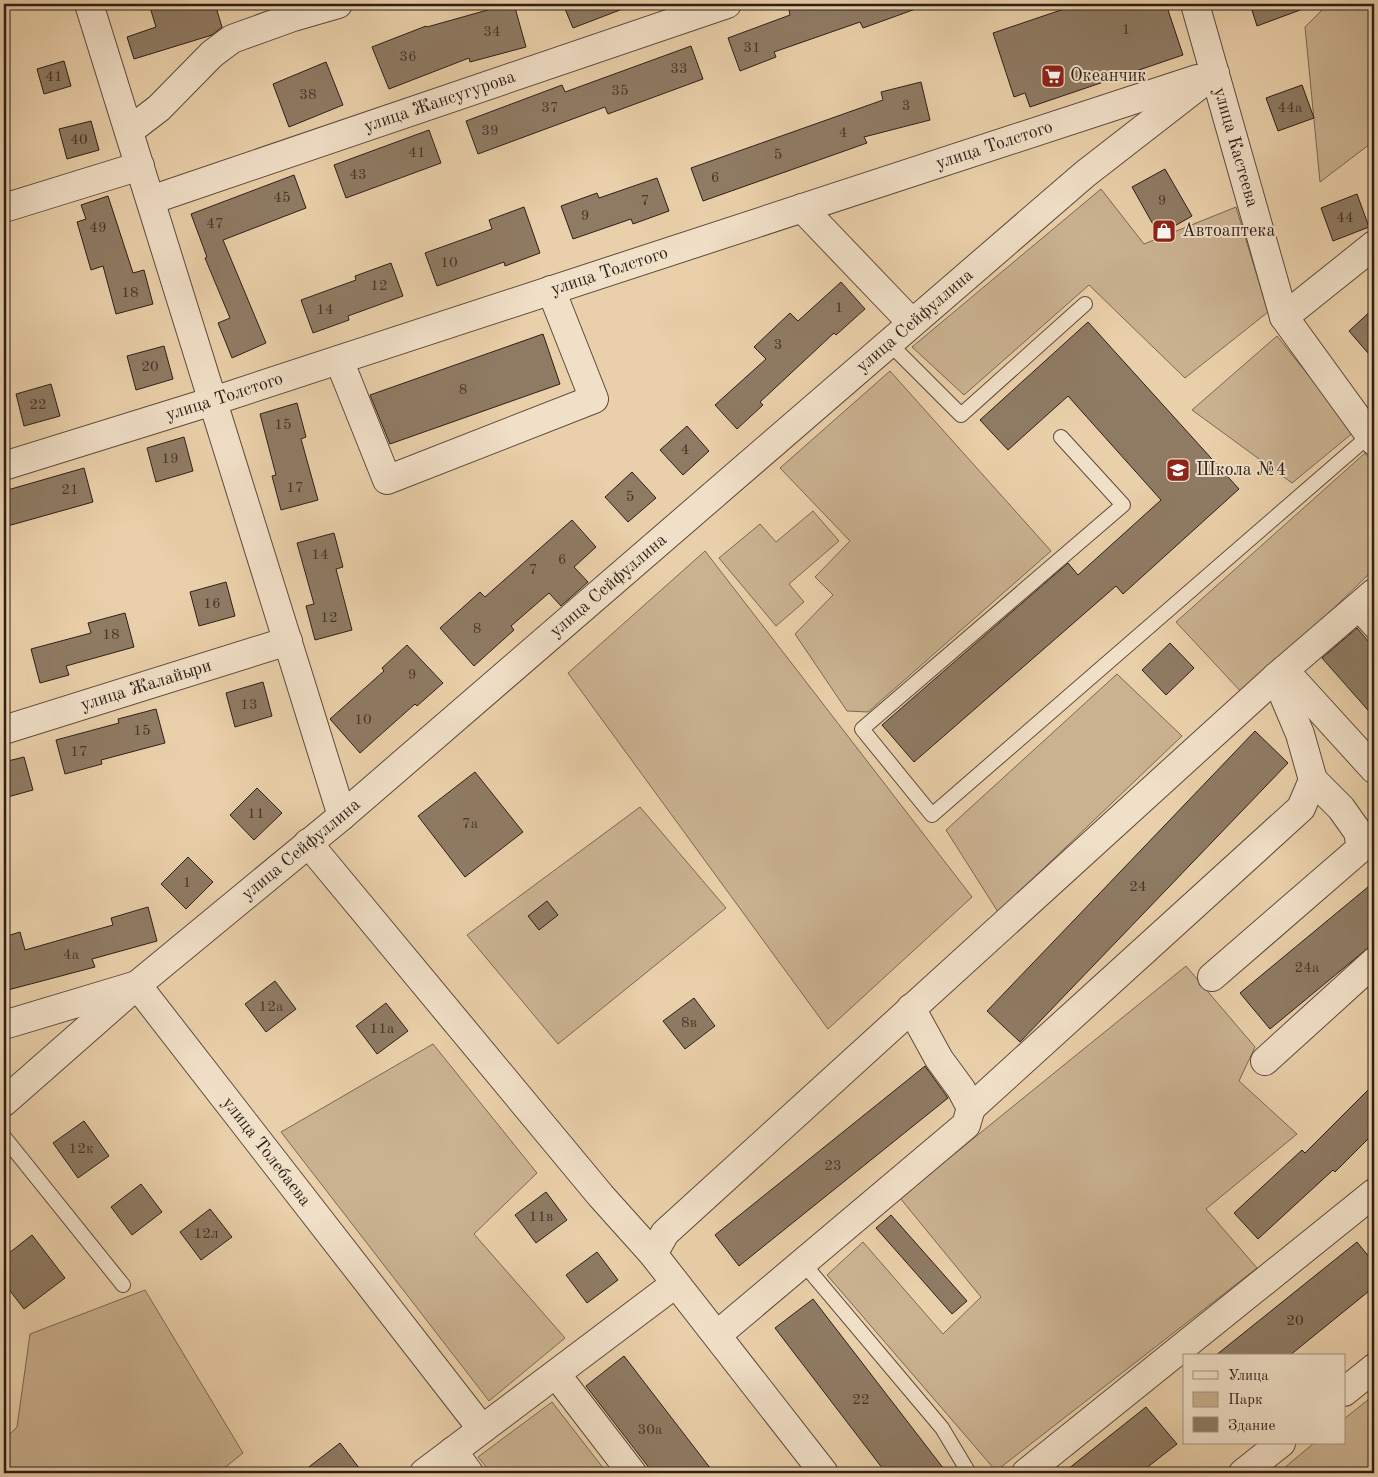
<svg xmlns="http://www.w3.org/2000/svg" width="1378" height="1477" font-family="'Old Standard TT',serif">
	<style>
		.green { fill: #cab291; stroke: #7b6854 }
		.building { fill: #8f7b64; stroke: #2c1f18 }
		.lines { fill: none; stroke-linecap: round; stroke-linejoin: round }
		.service-casing { stroke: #5c4b3c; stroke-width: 16 }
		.minor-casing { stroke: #5c4b3c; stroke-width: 30 }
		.tertiary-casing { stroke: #5c4b3c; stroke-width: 30 }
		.service { stroke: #f1e0c8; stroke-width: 14 }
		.minor { stroke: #f1e0c8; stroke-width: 28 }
		.tertiary { stroke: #f1e0c8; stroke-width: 28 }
		.labels { text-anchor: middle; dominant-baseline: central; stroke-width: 4; stroke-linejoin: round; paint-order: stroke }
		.number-label { font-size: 15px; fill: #45362b }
		.poi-label { font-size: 18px; fill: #2c1f18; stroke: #f1e0c8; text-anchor: start }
		.street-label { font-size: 18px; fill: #2c1f18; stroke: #f1e0c8 }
	</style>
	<rect width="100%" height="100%" fill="#ead0aa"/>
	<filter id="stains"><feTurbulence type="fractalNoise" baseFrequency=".004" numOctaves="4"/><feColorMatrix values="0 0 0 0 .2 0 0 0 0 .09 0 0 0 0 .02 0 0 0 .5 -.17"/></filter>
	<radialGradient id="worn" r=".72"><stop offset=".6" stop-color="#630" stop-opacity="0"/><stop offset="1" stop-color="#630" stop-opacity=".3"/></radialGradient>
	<!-- green -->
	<path class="green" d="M1328,4H1374V141L1320,182L1305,27Z
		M1101,189L1144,244L1236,207L1268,312L1185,378L1089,285L964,395L912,347Z
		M1277,336L1354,432L1292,483L1192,410Z
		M890,371L1051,551L868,712L847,711L795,634L833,595L815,577L850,541L780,468Z
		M1365,453L1374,465V571L1369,574L1244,695L1176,622Z
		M813,511L839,541L789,584L804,602L776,626L719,558L760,524L776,542Z
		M705,551L972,897L828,1029L568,673Z
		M1117,674L1182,736L998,912L946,830Z
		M640,807L726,908L558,1044L467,935Z
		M1186,966L1255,1047L1239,1081L1297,1134L1206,1209L1257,1268L996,1471L827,1275L863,1242L943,1334L981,1297L900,1198Z
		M433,1044L537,1173L474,1234L565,1338L489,1401L281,1132Z
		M145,1290L243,1453L218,1473H4V1440L17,1427L30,1334Z
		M1374,1395V1473H1278L1314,1443H1344V1419Z
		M552,1402L607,1473H491L478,1457Z"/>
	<!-- building -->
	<path class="building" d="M149,4H215L222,27L212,35L134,59L127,37L156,27Z
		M509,4H514L526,47L470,62L469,58L389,89L372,47L426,26L427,27Z
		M563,4H632L633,5L573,28Z
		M806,4H924V6L863,28L860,22L774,52L776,57L740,71L728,38L790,15L789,10Z
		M1069,4H1166L1183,55L1030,107L1025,93L1014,97L993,33L1070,7Z
		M1250,4H1311V6L1257,26Z
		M691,46L703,79L608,114L605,107L478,154L466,121L562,85L565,92Z
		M64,61L71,86L44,94L37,69Z
		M326,62L343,105L289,127L273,84Z
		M921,82L930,120L864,137L867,143L703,201L691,168L883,100L881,92Z
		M1302,85L1314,118L1278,131L1266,98Z
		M91,121L99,150L67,159L59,129Z
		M429,130L441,163L346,198L334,165Z
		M1165,169L1192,216L1159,235L1132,187Z
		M294,175L306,208L223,240L266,343L232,358L218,323L230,318L205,258L207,257L191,214Z
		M657,178L669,211L633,224L631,219L573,239L561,206L597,193L599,198Z
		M1357,194L1369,227L1333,241L1321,208Z
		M108,196L133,273L144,270L153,304L116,314L103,266L91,270L77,222L86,219L81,205Z
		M524,207L540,253L505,266L504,262L437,286L425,253L492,229L489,220Z
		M391,263L403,296L348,316L349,320L313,333L301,300L356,280L355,276Z
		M841,282L865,309L836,335L834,333L760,402L763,405L737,429L715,405L766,359L754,347L790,313L798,321Z
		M1374,308V360L1349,331Z
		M1088,322L1239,489L1123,594L1116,586L914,762L882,725L1068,563L1078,575L1161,500L1068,396L1008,450L980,420Z
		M543,334L560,384L390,444L370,395Z
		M164,346L173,379L136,390L127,356Z
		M51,384L60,416L24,426L16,394Z
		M297,403L306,437L301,439L318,500L281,510L272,476L276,475L260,414Z
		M687,426L709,451L683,475L660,450Z
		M184,437L193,471L156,482L147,448Z
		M84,468L93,502L4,527V491Z
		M632,472L656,498L628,522L605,497Z
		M572,520L596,547L574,567L588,582L561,606L549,593L511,626L514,630L474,666L440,628L480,592L485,597Z
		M334,533L343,567L336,569L352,630L315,640L306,606L314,604L297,543Z
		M226,582L235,616L199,626L190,592Z
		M125,613L134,647L66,666L69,675L40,683L31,649L91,633L88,623Z
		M1357,628L1374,648V717L1322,658Z
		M1170,643L1194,668L1166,695L1142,670Z
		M407,645L443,683L417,706L415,704L360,753L330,719L384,671L382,668Z
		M263,682L272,716L235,727L226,693Z
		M156,709L165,743L101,760L102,764L65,774L56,740L119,723L118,719Z
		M1255,731L1288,763L1020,1042L987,1011Z
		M24,757L33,790L4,798V762Z
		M475,772L523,832L465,877L418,816Z
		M257,788L282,813L254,840L230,815Z
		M188,857L213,882L186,909L161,884Z
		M1374,882V943L1270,1029L1240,993Z
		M547,901L558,915L539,930L528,916Z
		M148,907L157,941L92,959L95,967L4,991V937L20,932L25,950L113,925L111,918Z
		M275,981L296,1009L266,1032L245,1004Z
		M694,998L715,1026L685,1049L663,1021Z
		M386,1003L408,1031L377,1054L356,1026Z
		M925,1066L948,1098L739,1266L715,1235Z
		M1374,1084V1133L1335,1172L1333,1170L1258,1239L1234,1213L1302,1150L1305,1153Z
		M84,1121L109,1156L78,1178L53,1143Z
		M141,1184L162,1212L132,1235L111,1207Z
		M546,1192L567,1220L536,1243L515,1215Z
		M210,1209L232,1237L201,1260L180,1232Z
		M891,1215L967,1301L952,1314L876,1228Z
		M32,1235L65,1278L24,1309L4,1283V1257Z
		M1357,1242L1374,1263V1287L1289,1356H1215Z
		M597,1252L618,1280L587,1303L566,1275Z
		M813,1299L947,1473H886L775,1328Z
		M624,1356L714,1473H653L586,1386Z
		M1146,1407L1177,1444L1140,1473H1063Z
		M340,1443L363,1473H301Z"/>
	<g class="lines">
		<!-- service casing -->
		<g class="service-casing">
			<path id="service" d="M889,343L961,415L1085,304
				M1061,437L1123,505L862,729L932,815L1370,435
				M1354,611L1374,633
				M4,1137L123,1285
				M803,1263L942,1428L969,1473"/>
		</g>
		<!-- minor casing -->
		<g class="minor-casing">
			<g id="minor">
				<path d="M89,4L342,816"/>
				<path d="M129,131L159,108L212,54L232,39L293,17L338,4"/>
				<path id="s1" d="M151,200L727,4"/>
				<path d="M4,208L140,166"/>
				<path d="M802,208L912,323"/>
				<path d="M1284,317L1374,245"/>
				<path d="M339,360L387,480L594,399L551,290"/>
				<path id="s2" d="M4,466L213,401L1197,79"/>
				<path d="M1284,670L1374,769"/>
				<path id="s3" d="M4,730L288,641"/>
				<path d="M308,843L601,1196L653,1254"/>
				<path d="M1212,977L1361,848L1358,832L1341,808L1313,780"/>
				<path id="s4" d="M4,1025L137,985L482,1429"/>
				<path d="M1265,1061L1374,962"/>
				<path id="s5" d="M4,1102L137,985L342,816L1085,174L1215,73"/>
				<path d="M971,1108L1301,808L1313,780L1300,734L1276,677"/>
				<path d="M717,1335L966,1125L971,1108L961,1089L939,1059L911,1008"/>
				<path d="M556,1374L632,1473"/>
				<path d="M1344,1392L1374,1368"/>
				<path d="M453,1451L469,1473"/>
				<path d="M424,1473L675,1284"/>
				<path d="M824,1473L653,1254L665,1233L1276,677L1374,593"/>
				<path d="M1026,1473L1374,1193"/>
				<path d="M1243,1473L1281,1443"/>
			</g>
		</g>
		<!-- tertiary casing -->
		<g class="tertiary-casing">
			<g id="tertiary">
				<path id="s6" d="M1195,4L1284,317L1374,441"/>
			</g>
		</g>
		<!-- service -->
		<use href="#service" class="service"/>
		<!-- minor -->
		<use href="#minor" class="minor"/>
		<!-- tertiary -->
		<use href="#tertiary" class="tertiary"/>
	</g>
	<!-- icons -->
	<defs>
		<g id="supermarket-square" transform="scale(1.25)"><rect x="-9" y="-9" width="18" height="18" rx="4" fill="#8f2418" stroke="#f1e0c8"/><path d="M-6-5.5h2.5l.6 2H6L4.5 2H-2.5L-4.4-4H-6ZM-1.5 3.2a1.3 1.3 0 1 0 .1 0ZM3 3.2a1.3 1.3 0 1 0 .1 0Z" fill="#fff"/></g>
		<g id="shop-square" transform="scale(1.25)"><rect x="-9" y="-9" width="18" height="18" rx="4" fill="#8f2418" stroke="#f1e0c8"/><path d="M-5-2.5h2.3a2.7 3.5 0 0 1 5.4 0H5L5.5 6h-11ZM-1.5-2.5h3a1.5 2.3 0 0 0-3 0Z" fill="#fff"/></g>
		<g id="school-square" transform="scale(1.25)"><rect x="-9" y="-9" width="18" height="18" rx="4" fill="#8f2418" stroke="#f1e0c8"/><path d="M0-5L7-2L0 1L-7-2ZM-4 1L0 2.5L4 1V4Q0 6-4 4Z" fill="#fff"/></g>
	</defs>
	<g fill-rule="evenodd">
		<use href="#supermarket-square" x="1053" y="76"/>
		<use href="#shop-square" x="1164" y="231"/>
		<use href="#school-square" x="1178" y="470"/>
	</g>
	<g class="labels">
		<!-- number labels -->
		<g class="number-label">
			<text x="1126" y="30">1</text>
			<text x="492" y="32">34</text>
			<text x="752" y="48">31</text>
			<text x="408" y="57">36</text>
			<text x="679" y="69">33</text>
			<text x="54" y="77">41</text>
			<text x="620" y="91">35</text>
			<text x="308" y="95">38</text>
			<text x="906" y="106">3</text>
			<text x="550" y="108">37</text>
			<text x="1290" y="108">44а</text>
			<text x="490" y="131">39</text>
			<text x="843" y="133">4</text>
			<text x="79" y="140">40</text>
			<text x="417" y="153">41</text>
			<text x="778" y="155">5</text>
			<text x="358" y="175">43</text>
			<text x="715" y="178">6</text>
			<text x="282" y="198">45</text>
			<text x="645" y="201">7</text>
			<text x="1162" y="201">9</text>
			<text x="585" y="216">9</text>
			<text x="1345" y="218">44</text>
			<text x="215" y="224">47</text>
			<text x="98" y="228">49</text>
			<text x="449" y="263">10</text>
			<text x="379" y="286">12</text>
			<text x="130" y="293">18</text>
			<text x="839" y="308">1</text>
			<text x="325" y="310">14</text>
			<text x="778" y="345">3</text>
			<text x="150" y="367">20</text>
			<text x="463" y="390">8</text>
			<text x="38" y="405">22</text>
			<text x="283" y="425">15</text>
			<text x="685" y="450">4</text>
			<text x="170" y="459">19</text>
			<text x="295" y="488">17</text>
			<text x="70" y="490">21</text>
			<text x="630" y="497">5</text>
			<text x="320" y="555">14</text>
			<text x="562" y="560">6</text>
			<text x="533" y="570">7</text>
			<text x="212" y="604">16</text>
			<text x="329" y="618">12</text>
			<text x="477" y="629">8</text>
			<text x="111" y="635">18</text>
			<text x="412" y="675">9</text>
			<text x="249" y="705">13</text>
			<text x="363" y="720">10</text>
			<text x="142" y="731">15</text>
			<text x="79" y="752">17</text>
			<text x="256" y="814">11</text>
			<text x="470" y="824">7а</text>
			<text x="187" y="883">1</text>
			<text x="1138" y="887">24</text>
			<text x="71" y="955">4а</text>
			<text x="1307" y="968">24а</text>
			<text x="271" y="1007">12а</text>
			<text x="689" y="1023">8в</text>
			<text x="382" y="1029">11а</text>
			<text x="81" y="1149">12к</text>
			<text x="833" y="1166">23</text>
			<text x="541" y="1217">11в</text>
			<text x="206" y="1234">12л</text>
			<text x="1295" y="1321">20</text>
			<text x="861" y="1400">22</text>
			<text x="650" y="1430">30а</text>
		</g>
		<!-- poi labels -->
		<g class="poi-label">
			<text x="1070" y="76">Океанчик</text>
			<text x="1182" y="231">Автоаптека</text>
			<text x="1196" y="470">Школа №4</text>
		</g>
		<!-- street labels -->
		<g class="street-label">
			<text stroke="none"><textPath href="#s1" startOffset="305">улица Жансугурова</textPath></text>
			<text stroke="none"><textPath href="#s2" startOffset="1041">улица Толстого</textPath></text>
			<text stroke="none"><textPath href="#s6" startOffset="149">улица Кастеева</textPath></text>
			<text stroke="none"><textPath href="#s2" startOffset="636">улица Толстого</textPath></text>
			<text stroke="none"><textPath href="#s5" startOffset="1200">улица Сейфуллина</textPath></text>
			<text stroke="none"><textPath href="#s2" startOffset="231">улица Толстого</textPath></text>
			<text stroke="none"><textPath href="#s5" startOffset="795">улица Сейфуллина</textPath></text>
			<text stroke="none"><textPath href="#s3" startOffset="149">улица Жалайыри</textPath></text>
			<text stroke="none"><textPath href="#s5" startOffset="390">улица Сейфуллина</textPath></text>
			<text stroke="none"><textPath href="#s4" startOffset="350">улица Толебаева</textPath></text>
		</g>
	</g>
	<!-- margin -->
	<rect width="1378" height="1477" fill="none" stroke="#ead0aa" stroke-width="20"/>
	<rect x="5" y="5" width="1368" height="1467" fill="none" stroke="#2c1f18" stroke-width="2.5"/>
	<rect x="10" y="10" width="1358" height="1457" fill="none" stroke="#2c1f18"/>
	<!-- legend -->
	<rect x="1183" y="1354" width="162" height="90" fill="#f1e0c8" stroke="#a29382"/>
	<rect x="1193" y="1371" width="25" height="8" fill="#f1e0c8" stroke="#a29382"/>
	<text x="1228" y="1380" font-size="15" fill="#2c1f18">Улица</text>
	<rect x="1193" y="1392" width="25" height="15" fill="#cab291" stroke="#a29382"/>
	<text x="1228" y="1404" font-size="15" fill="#2c1f18">Парк</text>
	<rect x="1193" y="1417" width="25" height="15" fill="#8f7b64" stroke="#a29382"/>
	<text x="1228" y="1430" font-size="15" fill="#2c1f18">Здание</text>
	<rect width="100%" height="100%" filter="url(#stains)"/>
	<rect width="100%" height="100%" fill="url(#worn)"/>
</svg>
